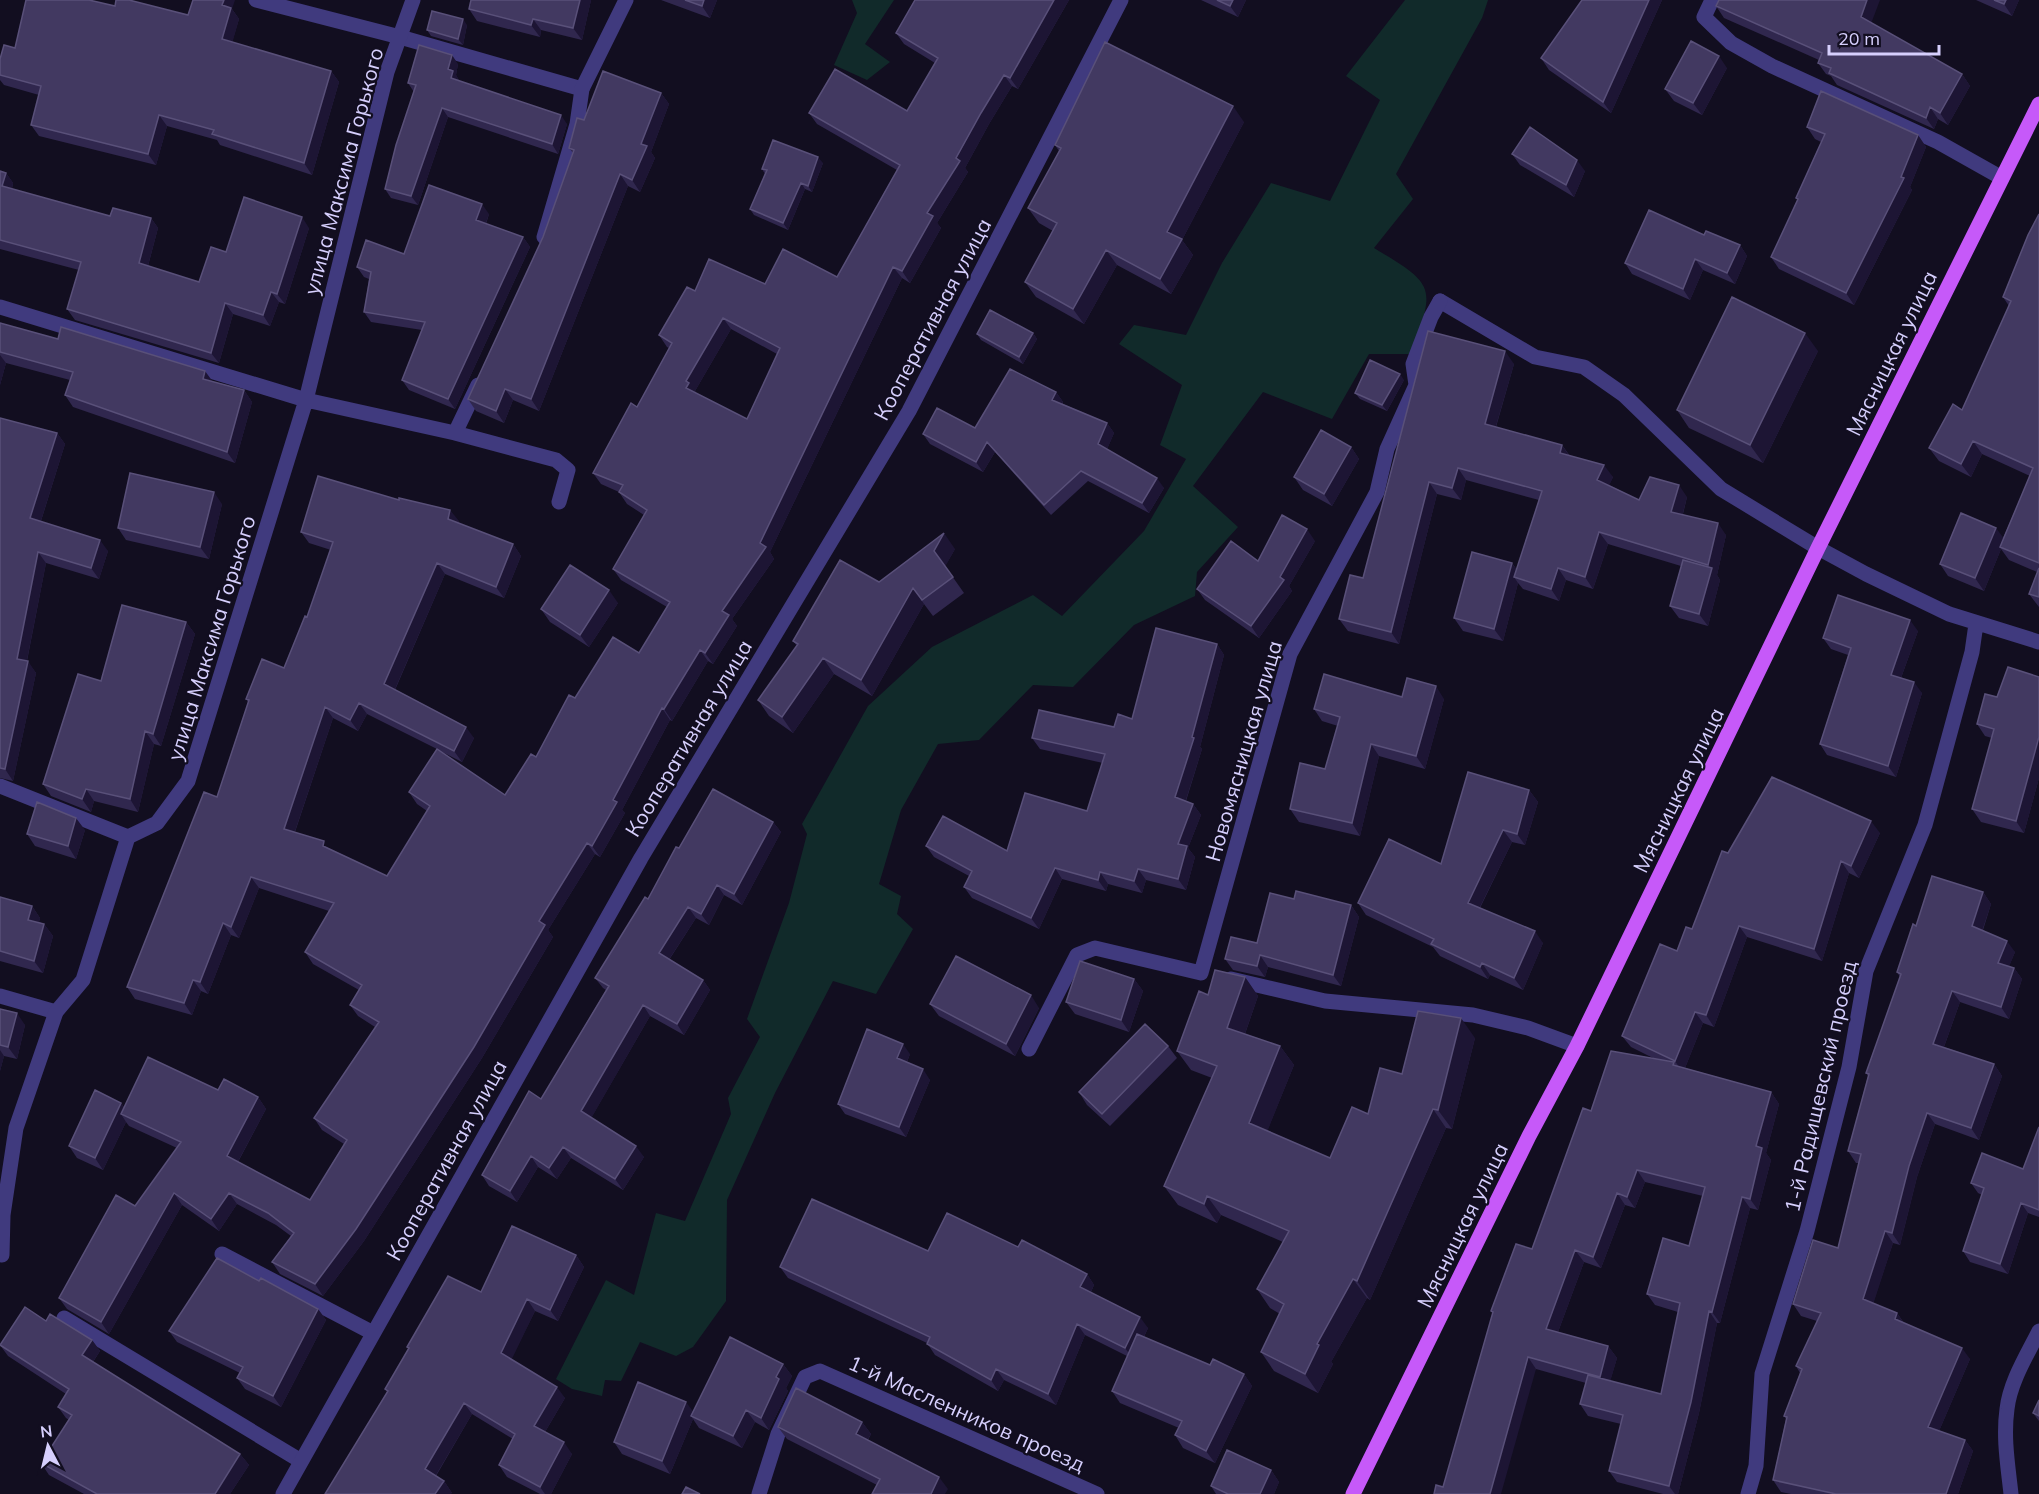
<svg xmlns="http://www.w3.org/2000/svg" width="2039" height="1494" font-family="Mulish,sans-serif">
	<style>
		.green { fill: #112a2a }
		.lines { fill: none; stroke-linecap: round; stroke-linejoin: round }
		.lane { stroke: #403a7e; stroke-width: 15 }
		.street { stroke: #403a7e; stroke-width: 15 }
		.primary { stroke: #c659f9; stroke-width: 15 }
		.wall { fill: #30274e; fill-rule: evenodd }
		.shaded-wall { fill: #1d1534 }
		.building { fill: #423961; stroke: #595079; stroke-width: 1.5; fill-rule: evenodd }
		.labels { text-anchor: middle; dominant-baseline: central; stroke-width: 4.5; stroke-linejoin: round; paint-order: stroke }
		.street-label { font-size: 21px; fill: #d6cffd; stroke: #120e20 }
	</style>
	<rect width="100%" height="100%" fill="#120e20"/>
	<!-- green -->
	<path class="green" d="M852,0H894L865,44L890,62L867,80L834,65L857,13Z
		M1405,0H1488L1482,18L1396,174L1413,199L1374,248C1436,285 1436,287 1410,354H1369L1332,419L1263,392L1193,486L1238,527L1197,572L1195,596L1134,625L1073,687L1033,685L979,740L938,744L901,810L879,884L901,896L897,914L913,929L876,994L833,981L775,1093L727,1200L726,1301L693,1347L676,1356L640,1342L621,1381L605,1380L602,1396L572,1389L556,1379L606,1280L634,1295L656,1213L685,1221L731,1114L728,1098L760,1037L747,1019L789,903L807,834L802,824L868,706L932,647L1033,595L1062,616L1144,531L1186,459L1160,445L1182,385L1119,344L1134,325L1186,335L1222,263L1271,183L1330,201L1380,100L1346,76Z"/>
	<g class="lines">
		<!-- lane -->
		<path class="lane" d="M1712,0L1704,17L1731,43L1772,66L1938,142L2002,178
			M400,37L582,89
			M1440,301L1535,357L1584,367L1624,395L1721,489L1818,548
			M0,996L56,1012
			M222,1254L373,1333
			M64,1318L301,1461"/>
		<!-- street -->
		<path class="street" d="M256,0L400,37
			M544,237L577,124L582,89L626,0
			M0,307L306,400L455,433L556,460L568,470L559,502
			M455,433L478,385
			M1818,548L1866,574L1949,614L2039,642
			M0,786L128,837
			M1231,979L1325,1001L1473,1015L1528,1028L1577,1046
			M1029,1049L1077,955L1095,948L1201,973L1290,654L1377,492L1387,449L1416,385L1413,364L1431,317L1440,301
			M2,1255L3,1215L16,1128L56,1012L83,980L128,837L157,823L188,781L306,400L387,72L413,0
			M283,1494L641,858L909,411L1121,0
			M759,1494L778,1434L805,1377L820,1371L1097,1494
			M1748,1494L1756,1466L1762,1374L1807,1231L1849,1067L1866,971L1925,825L1972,652L1976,624
			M2011,1494C2008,1466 2003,1438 2007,1409C2010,1382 2027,1355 2039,1331"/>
		<!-- primary -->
		<path class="primary" d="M1353,1494L1529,1136L1577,1046L1818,548L2039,104"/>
	</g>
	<!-- wall -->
	<path class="wall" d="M591,0L582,40L541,30L540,37L477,21L469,9Z
		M661,0H717L710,18Z
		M915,0H1069L1018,89L1012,86L989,124L965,168L968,172L937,223L941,228L910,283L902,278L770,552L774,559L732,619L737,626L713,664L708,661L672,721L670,720L622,810L625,813L600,857L595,854L548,930L553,937L482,1058L364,1241L323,1296L280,1274L272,1262L291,1236L276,1225L237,1204L219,1231L182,1205L109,1334L67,1309L59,1298L135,1206L177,1148L129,1126L126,1122L103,1170L77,1158L69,1146L121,1103L124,1107L218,1090L258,1097L266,1109L238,1162L310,1200L344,1144L322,1130L314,1118L375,1027L358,1016L350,1005L359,990L313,964L305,952L329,911L259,888L239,938L231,935L208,994L201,991L192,1015L135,999L127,987L217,797L248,702L246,699L284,668L307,617L331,550L309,543L301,532L459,521L458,523L513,544L521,556L504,598L445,574L395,690L474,738L462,762L440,751L505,795L536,757L575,698L639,653L667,607L621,580L613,569L644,515L627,504L619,492L601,484L593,473L637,407L669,348L667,347L659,335L695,291L837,277L897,170L817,124L809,113L907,111L935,63L904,44L896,33ZM731,329L777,354L747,419L696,393L695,391ZM367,714L437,749L409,792L417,804L427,811L387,876L295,832L333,718L358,731Z
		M1201,0H1246L1238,17Z
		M1582,0H1662L1611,113L1549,70L1541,58Z
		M1976,0H2019L2012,16Z
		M115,6L188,15L232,9L239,19L232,42L331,71L339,82L312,175L220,145L217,140L167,126L156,165L39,136L31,125L39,95L4,85L0,80V59L15,48Z
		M1716,6L1871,23L1962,74L1970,86L1948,125L1938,119L1934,129L1837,85L1831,76L1826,74L1818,63L1819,60L1724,18Z
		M467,25L463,45L431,36L427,30Z
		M458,64L456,75L459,81L567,124L558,154L448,117L418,205L391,198L385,189L414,92L408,83Z
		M1727,68L1702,115L1674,101L1665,89Z
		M661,93L669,104L651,152L655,158L640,192L628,186L539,411L513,400L504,423L476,411L468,399L543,237L573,153L569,148L584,120Z
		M1244,122L1182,240L1193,255L1171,294L1117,265L1084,324L1036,297L1025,282L1053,231L1039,223L1028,208L1059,151L1055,145Z
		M1807,127L1918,135L1926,147L1910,187L1912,190L1854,305L1779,269L1771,257L1798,201L1796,198L1821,142L1815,139Z
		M1512,154L1585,171L1574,197L1520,165Z
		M823,163L812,192L805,189L788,230L754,215L750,209L765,174L762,169Z
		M0,171L6,173L13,183L12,189L110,216L151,218L158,228L148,266L199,282L226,252L309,228L285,304L279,302L270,326L233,314L219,363L75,320L67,309L79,270L0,249Z
		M489,214L486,224L523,237L530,247L455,409L409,390L402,380L422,330L371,322L364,312L369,279L364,277L357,267L404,254Z
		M2039,214V607L2029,594L2037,572L2009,560L2001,549L1984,591L1948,576L1940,564L2003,538L2030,476L1982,454L1971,477L1939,461L1929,448L1962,410L2009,306L2003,297Z
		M1704,235L1740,245L1747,256L1735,284L1703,270L1690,300L1632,274L1625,263Z
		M0,323L244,390L252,402L235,463L73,407L65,395L70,380L6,363L0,385Z
		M1428,331L1514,364L1496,427L1562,445L1570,456L1613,477L1609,485L1639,500L1687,497L1683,514L1726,535L1717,575L1720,580L1708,626L1679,618L1670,606L1681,566L1608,544L1593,589L1566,580L1559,601L1523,589L1518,583L1503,641L1463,631L1454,618L1512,563L1517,570L1539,500L1466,480L1461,500L1437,494L1399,644L1348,631L1339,619L1363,578Z
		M1033,333L1037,339L1023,364L981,340L977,334Z
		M1818,351L1763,463L1689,428L1677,410Z
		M1404,380L1387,411L1360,399L1355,393Z
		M1056,392L1063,402V404L1107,423L1114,433L1107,449L1164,488L1149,513L1088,481L1051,515L995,452L983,472L930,444L923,434L975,428Z
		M0,418L57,433L65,444L41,521L108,551L99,579L46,563L27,661L36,673L13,781L0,778Z
		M1351,447L1359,459L1332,506L1303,490L1294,477Z
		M222,504L209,559L126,540L118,528Z
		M1315,541L1289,586L1292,591L1259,638L1205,600L1197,589L1258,561Z
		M955,549L945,566L964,593L933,616L924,604L872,696L834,674L793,733L769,716L758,700L797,646L793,641L879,582Z
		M618,603L589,647L550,622L541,609Z
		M186,622L195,634L161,746L154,744L138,812L94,801L91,812L51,796L43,784L101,681Z
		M1918,631L1901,678L1922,693L1896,777L1827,755L1820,744L1848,655L1831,649L1823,638Z
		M1217,644L1224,655L1200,747L1202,749L1186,801L1193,804L1201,815L1188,848L1195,857L1186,890L1146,880L1142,893L1108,884L1106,891L1062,879L1039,929L972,898L964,887L969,876L934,857L926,846L1007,851L1087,811L1103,763L1040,749L1032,738L1114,727L1132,719Z
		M2039,677V778L2024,833L1981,822L1972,809L1992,738L1985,736L1977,724L1997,697Z
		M1402,697L1444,699L1425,769L1379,756L1360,836L1299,822L1290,809L1325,769L1338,726L1322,721L1314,709Z
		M1529,790L1538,802L1525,845L1512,842L1480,908L1543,943L1523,990L1490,975L1488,979L1440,956L1433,947L1366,915L1358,903L1441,864Z
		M773,822L781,832L742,905L724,895L709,925L696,918L669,960L703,980L710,990L684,1035L650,1016L591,1118L644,1157L623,1190L571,1158L557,1179L538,1167L517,1202L489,1186L482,1175L541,1099L606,990L603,988L595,978L648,899L679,848Z
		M85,830L76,859L35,846L27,834Z
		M1880,833L1859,878L1849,873L1822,961L1747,937L1714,1027L1703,1023L1685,1068L1771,1092L1779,1104L1766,1153L1771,1160L1758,1210L1750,1208L1720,1323H1717L1699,1413L1678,1494H1663L1617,1482L1609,1471L1621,1424L1588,1416L1580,1404L1586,1383L1536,1369L1443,1487L1493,1314L1491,1311L1532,1249L1591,1111L1653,1058L1631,1047L1622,1036L1692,929L1728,853ZM1645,1182L1703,1196L1689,1246L1647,1294L1655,1305L1678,1312L1661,1394L1610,1381L1617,1358L1608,1346L1558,1332L1584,1262L1601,1268L1625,1205L1635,1208Z
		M1983,892L1991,904L1983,930L2015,952L2009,966L2014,968L2022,979L2009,1019L1960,1002L1944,1047L1994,1064L2002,1076L1979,1140L1935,1124L1917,1177L1900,1245L1893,1243L1873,1303L1897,1313L1904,1323L1970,1359L1939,1431L1965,1440L1973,1451L1958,1494H1791L1781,1492L1773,1480L1786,1419L1784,1416L1800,1373L1796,1366L1817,1321L1801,1316L1793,1304L1838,1248L1859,1163H1856L1848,1151L1868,1076L1866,1073L1900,977L1897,972L1916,926Z
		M0,897L32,906L40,918L39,922L44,924L53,936L43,973L0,961Z
		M1294,899L1351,905L1359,917L1341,986L1268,967L1265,977L1233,970L1225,959L1257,943Z
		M1245,977L1258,996L1245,1034L1280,1046L1294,1065L1267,1131L1330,1158L1402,1074L1475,1038L1452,1129L1446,1128L1370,1300L1367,1298L1331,1362L1333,1364L1318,1393L1274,1371L1261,1352L1280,1314L1270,1308L1257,1289L1283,1242L1221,1215L1217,1223L1178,1205L1164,1186L1212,1078L1191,1070L1177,1051L1208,995Z
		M1134,979L1143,991L1129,1032L1075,1014L1066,1002Z
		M930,1004L1039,1008L1015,1056L939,1016Z
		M0,1009L25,1025L17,1059L4,1056L0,1071Z
		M1168,1046L1177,1058L1110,1126L1087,1105L1079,1092Z
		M910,1054L907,1062L930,1080L906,1137L845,1114L838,1104Z
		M2039,1127V1217L2028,1213L2008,1274L1970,1262L1963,1251L1982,1195L1978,1193L1971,1183L2023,1169Z
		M1018,1247L1087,1274L1094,1285L1091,1292L1148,1328L1144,1337L1210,1365L1244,1374L1252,1386L1215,1463L1183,1448L1175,1435L1179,1428L1120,1403L1112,1391L1127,1356L1085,1335L1056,1405L1004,1380L998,1391L935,1355L927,1343L788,1278L780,1267L928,1251Z
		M576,1255L584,1267L558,1321L535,1311L511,1359L565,1398L545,1432L572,1454L551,1494H540L507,1477L499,1465L513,1439L472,1414L436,1476L444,1481L452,1493L325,1494L387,1392L385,1389L408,1349L407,1347L481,1292Z
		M259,1281L318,1309L326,1320L281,1407L245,1389L237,1378L240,1373L177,1342L169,1331Z
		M46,1321L92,1340L100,1351L93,1362L240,1454L249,1465L230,1494H84L49,1475L41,1463L69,1420L66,1418L58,1407L66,1394L8,1356L0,1345Z
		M783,1364L792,1376L786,1388L788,1391L769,1430L755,1422L742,1448L699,1428L693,1419L670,1474L622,1454L614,1442L693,1411Z
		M2039,1400V1421L2033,1413Z
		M862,1422L871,1434L868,1440L948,1489L877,1485L787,1439L778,1427Z
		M1271,1470L1279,1482L1274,1494H1216L1211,1486Z"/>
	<!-- shaded-wall -->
	<path class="shaded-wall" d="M224,0H235L232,9L239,19L230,51L222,39V5Z
		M580,0H591L582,40L573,28Z
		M704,0H717L710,18L702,6Z
		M1054,0H1069L1018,89L1010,78Z
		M1233,0H1246L1238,17L1230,6Z
		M1649,0H1662L1611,113L1603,102Z
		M1867,0H1880L1869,29L1861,17Z
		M2006,0H2019L2012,16L2004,4Z
		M463,19L467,25L463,45L458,39Z
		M533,19L541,30L540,37L531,25Z
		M452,55L458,64L456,75L459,80L457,87L451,78L448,69Z
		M1719,56L1727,68L1702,115L1693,103Z
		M331,71L339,82L312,175L304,163Z
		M1962,74L1970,86L1948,125L1940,113Z
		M1004,75L1012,86L989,124L965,168L968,172L937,223L941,228L910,283L902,271L927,213L981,113Z
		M661,93L669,104L651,152L655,158L640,192L632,180L641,144Z
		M1233,106L1244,122L1182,240L1193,255L1171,294L1160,279L1167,232Z
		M1930,107L1938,119L1934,129L1926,118Z
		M442,108L448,117L418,205L411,196Z
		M159,115L167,126L156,165L148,154Z
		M561,115L567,124L558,154L552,144Z
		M1918,135L1926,147L1910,187L1912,190L1854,305L1846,293L1901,177Z
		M818,157L823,163L812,192L808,186Z
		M1577,160L1585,171L1574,197L1566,185Z
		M6,173L13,183L10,197L2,186Z
		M620,174L628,186L539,411L531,399Z
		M801,183L805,189L788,230L783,223Z
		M482,204L489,214L483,231L476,220Z
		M302,217L309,228L285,304L277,294Z
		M151,218L158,228L146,273L139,263Z
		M523,237L530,247L455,409L448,399Z
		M1740,245L1747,256L1735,284L1727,273Z
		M1106,250L1117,265L1084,324L1073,309Z
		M1695,259L1703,270L1690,300L1683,289Z
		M893,267L902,278L770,552L774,559L732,619L737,626L713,664L705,653L722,611L760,543Z
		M271,292L279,302L270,326L263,315Z
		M225,303L233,314L219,363L211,353Z
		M723,318L731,329L695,391L697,395L686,388V381Z
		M1033,333L1037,339L1023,364L1019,357Z
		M1805,333L1818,351L1763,463L1750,445Z
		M1505,351L1514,364L1493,436L1485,424Z
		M0,355L6,363L0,385Z
		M205,371L213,382L203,379Z
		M1400,374L1404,380L1387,411L1382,405Z
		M505,389L513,400L504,423L496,411Z
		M244,390L252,402L235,463L227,452Z
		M1056,392L1063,402L1060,410L1052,400Z
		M1107,423L1114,433L1105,454L1098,444Z
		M57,433L65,444L38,530L30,518Z
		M1973,441L1982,454L1971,477L1961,464Z
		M987,442L995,452L983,472L976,462Z
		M1562,445L1570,457L1560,453Z
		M1351,447L1359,459L1332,506L1324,494Z
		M1604,465L1613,477L1606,492L1597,480Z
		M1458,468L1466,480L1461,500L1452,488Z
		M1157,478L1164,488L1149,513L1142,503Z
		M1429,482L1437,494L1399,644L1391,632Z
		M1679,485L1687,497L1680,524L1671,512Z
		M214,492L222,504L209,559L200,547Z
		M450,510L459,521L456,530L448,519Z
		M1718,523L1726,535L1717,575L1720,580L1708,626L1699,614L1711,570L1708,565Z
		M1996,528L2005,540L2000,547L2001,549L1984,591L1975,578Z
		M1307,529L1315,541L1289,586L1292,591L1259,638L1251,626Z
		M1599,532L1608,544L1593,589L1585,577Z
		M944,533L955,549L945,567L934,551Z
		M100,540L108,551L99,579L91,568Z
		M513,544L521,556L504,598L496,587Z
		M38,552L46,563L25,670L17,659Z
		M437,563L445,574L392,696L384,684Z
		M1512,563L1520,575L1514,577L1518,583L1503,641L1494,629Z
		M1558,568L1566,580L1559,601L1551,589Z
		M913,588L924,604L872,696L861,680Z
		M609,590L618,603L589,647L580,635Z
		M1910,620L1918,631L1898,686L1891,675Z
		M186,622L195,634L161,746L153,734Z
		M1217,644L1224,655L1200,747L1202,749L1183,809L1175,797Z
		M700,650L708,661L672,721L664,709Z
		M823,658L834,674L793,733L782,717Z
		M28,661L36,673L13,781L5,769Z
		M1914,682L1922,693L1896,777L1888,766Z
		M1436,686L1444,699L1425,769L1416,756Z
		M359,703L367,714L358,731L350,720Z
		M325,707L333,718L292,840L284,829Z
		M662,708L670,720L622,810L625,813L600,857L592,846L613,800Z
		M466,727L474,738L462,762L454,751Z
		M145,731L154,744L138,812L130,799Z
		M2039,736V778L2024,833L2016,821Z
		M1371,744L1379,756L1360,836L1352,823Z
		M86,789L94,801L91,812L82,799Z
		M1529,790L1538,802L1525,845L1517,834Z
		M1193,804L1201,815L1188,848L1195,857L1186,890L1178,879V844Z
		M76,818L85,830L76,859L68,846Z
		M1871,821L1880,833L1859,878L1851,866Z
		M773,822L781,832L742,905L734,894Z
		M1503,830L1512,842L1476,915L1468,903Z
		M587,843L595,854L548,930L553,937L482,1058L364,1241L323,1296L315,1284Z
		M1841,861L1849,873L1822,961L1814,949Z
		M1055,868L1062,879L1039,929L1031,918Z
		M1138,869L1146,880L1142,893L1134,881Z
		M1100,872L1108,884L1106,891L1098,880Z
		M251,877L259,888L239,938L231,927Z
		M717,885L724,895L709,925L701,914Z
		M1983,892L1991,904L1980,937L1972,926Z
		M1351,905L1359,917L1341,986L1333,975Z
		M32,906L40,918L37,932L28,920Z
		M688,907L696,918L666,964L659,953Z
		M223,923L231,935L208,994L200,982Z
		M44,924L53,936L43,973L34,961Z
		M1739,926L1747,937L1714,1027L1706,1015Z
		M1535,931L1543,943L1523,990L1514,978Z
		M2007,941L2015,952L2006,974L1998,963Z
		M1260,955L1268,967L1265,977L1257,966Z
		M1482,963L1490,975L1488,979L1480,967Z
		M2014,968L2022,979L2009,1019L2001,1007Z
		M1245,977L1258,996L1240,1048L1227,1028Z
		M1134,979L1143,991L1129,1032L1121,1020Z
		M193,980L201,991L192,1015L184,1003Z
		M703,980L710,990L684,1035L677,1024Z
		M1952,991L1960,1002L1941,1055L1933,1044Z
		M1031,995L1039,1008L1015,1056L1006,1044Z
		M643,1005L650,1016L589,1122L581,1111Z
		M1695,1012L1703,1023L1683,1073L1675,1061Z
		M17,1013L25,1025L17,1059L8,1047Z
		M1461,1018L1475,1038L1452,1129L1438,1110Z
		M903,1044L910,1054L904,1069L897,1058Z
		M1280,1046L1294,1065L1263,1142L1249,1123Z
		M0,1050L4,1056L0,1071Z
		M1994,1064L2002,1076L1979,1140L1971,1128Z
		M923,1069L930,1080L906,1137L899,1127Z
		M1771,1092L1779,1104L1766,1153L1771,1160L1758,1210L1750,1199L1756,1146Z
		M258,1097L266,1109L235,1167L227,1156Z
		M121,1103L130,1115L121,1114L126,1122L103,1170L95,1158Z
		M1433,1109L1446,1128L1370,1300L1357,1281Z
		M1927,1113L1935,1124L1917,1177L1900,1245L1892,1233L1909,1166Z
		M636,1146L644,1157L623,1190L615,1179Z
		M563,1147L571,1158L557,1179L549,1168Z
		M531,1156L538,1167L517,1202L510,1191Z
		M1637,1170L1645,1182L1635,1208L1627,1197Z
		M174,1193L182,1205L109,1334L101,1322Z
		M229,1193L237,1204L219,1231L211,1219Z
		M1617,1193L1625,1205L1601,1268L1593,1257Z
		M1207,1196L1221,1215L1217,1223L1204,1204Z
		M1742,1197L1750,1208L1720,1323L1712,1312Z
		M2021,1203L2028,1213L2008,1274L2000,1264Z
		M1885,1231L1893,1243L1871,1311L1863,1299Z
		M1575,1250L1584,1262L1555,1340L1546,1329Z
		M576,1255L584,1267L558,1321L550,1310Z
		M1087,1274L1094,1285L1088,1298L1080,1287Z
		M1353,1279L1367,1298L1331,1362L1333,1364L1318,1393L1305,1374L1317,1344Z
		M527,1299L535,1311L509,1365L501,1353Z
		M318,1309L326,1320L281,1407L273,1396Z
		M1709,1311L1717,1323L1699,1413L1678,1494H1675L1669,1486Z
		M1897,1313L1905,1325L1895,1319Z
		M1140,1317L1148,1328L1133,1359L1125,1348Z
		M1077,1324L1085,1335L1056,1405L1048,1394Z
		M92,1340L100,1351L90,1366L82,1355Z
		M1608,1346L1617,1358L1608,1389L1600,1377Z
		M1962,1348L1970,1359L1936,1438L1928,1427Z
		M1528,1357L1536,1369L1501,1494H1490Z
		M783,1364L792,1376L786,1388L788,1391L769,1430L761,1418L776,1377Z
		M996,1369L1004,1380L998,1391L991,1380Z
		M1244,1374L1252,1386L1215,1463L1206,1451Z
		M557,1387L565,1398L542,1437L534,1426Z
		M686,1402L695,1414L691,1416L693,1419L670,1474L662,1461Z
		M464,1403L472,1414L433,1480L425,1469Z
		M746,1410L755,1422L742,1448L733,1436Z
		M862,1422L871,1434L864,1446L856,1434Z
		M1965,1440L1973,1451L1958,1494H1946Z
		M564,1442L572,1454L551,1494H545L540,1487Z
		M240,1454L249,1465L230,1494H215Z
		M1271,1470L1279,1482L1274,1494H1260Z
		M939,1477L948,1489L945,1494H931Z
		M444,1481L452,1493L451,1494H435Z"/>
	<!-- building -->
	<path class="building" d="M26,0H89L115,6L116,0H129L188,15L193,0H224L222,5L231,8L222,39L331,71L304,163L212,134L214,130L159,115L148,154L31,125L41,86L0,75V59L4,45L15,48Z
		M471,0H580L573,28L533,19L531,25L469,9Z
		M685,0H704L702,6Z
		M915,0H1054L1010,78L1004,75L981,113L956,158L960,161L927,213L933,216L902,271L893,267L760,543L766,547L722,611L729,615L705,653L700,650L664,709L662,708L613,800L617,802L592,846L587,843L539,921L545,925L474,1047L356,1229L315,1284L272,1262L294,1233L268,1213L229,1193L211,1219L174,1193L101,1322L59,1298L116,1195L135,1206L181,1142L121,1114L148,1057L218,1090L224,1079L258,1097L227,1156L310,1200L347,1140L314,1118L379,1022L350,1005L362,985L305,952L334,903L251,877L231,927L223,923L200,982L193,980L184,1003L127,987L204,792L217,797L249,700L246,699L262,659L284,668L305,616L307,617L333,542L301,532L318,476L399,500V498L450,510L448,519L513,544L496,587L437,563L384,684L466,727L454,751L359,703L350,720L325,707L284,829L324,841L323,846L387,876L430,806L409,792L437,749L505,795L531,754L536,757L569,695L575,698L613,637L639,653L670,602L613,569L647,510L619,492L623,485L593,473L631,403L637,407L672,343L659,335L687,287L695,291L709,259L765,284L783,249L837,277L900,165L809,113L835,69L907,111L938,58L896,33ZM723,318L780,348L747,419L686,388L689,383L686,381Z
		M1217,0H1233L1230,6Z
		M1582,0H1649L1603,102L1541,58Z
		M1719,0H1867L1861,17L1962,74L1940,113L1930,107L1926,118L1829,73L1831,68L1818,63L1822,53L1716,6Z
		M1994,0H2006L2004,4Z
		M432,11L463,19L458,39L427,30Z
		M1691,41L1719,56L1693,103L1665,89Z
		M1105,42L1233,106L1167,232L1182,239L1160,279L1106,250L1073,309L1025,282L1057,223L1028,208L1061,148L1055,145Z
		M419,45L452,55L448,69L453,71L451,78L561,115L552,144L442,108L411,196L385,189L396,145L416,85L408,83Z
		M603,71L661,93L641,144L647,146L632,180L620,174L531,399L505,389L496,411L468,399L543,237L574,150L569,148L577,118L584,120Z
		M1821,91L1918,135L1901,177L1904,178L1846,293L1771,257L1798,199L1796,198L1825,134L1807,127Z
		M1530,127L1577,160L1566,185L1512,154Z
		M773,140L818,157L808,186L801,183L783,223L750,209L767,170L762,169Z
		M0,171L6,173L2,186L110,216L113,208L151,218L139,263L199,282L211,247L226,252L244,197L302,217L277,294L271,292L263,315L225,303L211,353L67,309L81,262L0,240Z
		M429,185L482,204L476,220L523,237L448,399L402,380L425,322L364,312L371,272L357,267L366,240L404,254Z
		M1649,210L1704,235L1706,231L1740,245L1727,273L1695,259L1683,289L1625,263Z
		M2039,214V563L2000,547L2033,468L1973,441L1961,464L1929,448L1953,404L1962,410L2011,301L2003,297L2028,235Z
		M1732,297L1805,333L1750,445L1677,410Z
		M990,310L1033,333L1019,357L977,334Z
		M0,323L58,339L61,327L205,371L203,379L244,390L227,452L65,395L73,372L0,352Z
		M1428,331L1505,351L1485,424L1562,445L1560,453L1604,465L1597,480L1639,500L1650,477L1679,485L1671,512L1718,523L1708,565L1599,532L1585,577L1558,568L1551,589L1514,577L1542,491L1458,468L1452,488L1429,482L1391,632L1339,619L1350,575L1363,578Z
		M1370,360L1400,374L1382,405L1355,393Z
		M1010,369L1056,392L1052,400L1107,423L1098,444L1157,478L1142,503L1081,471L1044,505L987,442L976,462L923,434L937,408L975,428Z
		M0,418L57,433L30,518L100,540L91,568L38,552L17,659L28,661L5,769L0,768Z
		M1321,430L1351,447L1324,494L1294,477Z
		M130,473L214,492L200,547L118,528Z
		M1961,513L1996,528L1975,578L1940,564Z
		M1282,515L1307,529L1280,577L1284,580L1251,626L1197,589L1231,541L1258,561Z
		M944,533L934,551L953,577L922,600L913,588L861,680L823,658L782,717L758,700L798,644L793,641L840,560L879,582Z
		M1472,552L1512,563L1494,629L1454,618Z
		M1683,560L1712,568L1699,614L1670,606Z
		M570,565L609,590L580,635L541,609Z
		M2039,568V597L2029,594Z
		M1838,595L1910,620L1891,675L1914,682L1888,766L1820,744L1851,648L1823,638Z
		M122,605L186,622L153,734L145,731L130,799L86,789L82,799L43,784L78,674L101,681Z
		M1156,628L1217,644L1192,737L1194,738L1175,797L1193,804L1178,844L1187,846L1178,879L1138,869L1134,881L1100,872L1098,880L1055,868L1031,918L964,887L972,871L926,846L943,816L1007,851L1025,793L1087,811L1105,754L1032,738L1039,710L1114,727L1118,714L1132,719Z
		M2008,667L2039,677V737L2016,821L1972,809L1994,729L1977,724L1985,694L1997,697Z
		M1324,674L1402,697L1407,678L1436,686L1416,756L1371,744L1352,823L1290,809L1300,763L1325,769L1340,717L1314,709Z
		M1468,772L1529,790L1517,834L1503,830L1468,903L1535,931L1514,978L1482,963L1480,967L1431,944L1434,939L1358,903L1389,839L1441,864Z
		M1772,777L1871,821L1851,866L1841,861L1814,949L1739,926L1706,1015L1695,1012L1675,1061L1622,1036L1660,944L1677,951L1686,927L1692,929L1722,851L1728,853Z
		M713,789L773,822L734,894L717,885L701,914L688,907L659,953L703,980L677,1024L643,1005L581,1111L636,1146L615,1179L563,1147L549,1168L531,1156L510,1191L482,1175L529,1091L541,1099L609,986L595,978L645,897L648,899L676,847L679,848Z
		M37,802L76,818L68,846L27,834Z
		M1932,876L1983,892L1972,926L2007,941L1998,963L2014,968L2001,1007L1952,991L1933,1044L1994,1064L1971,1128L1927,1113L1909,1166L1892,1233L1885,1231L1863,1299L1897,1313L1895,1319L1962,1348L1928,1427L1965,1440L1946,1494H1836L1773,1480L1787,1417L1784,1416L1802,1369L1796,1366L1821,1313L1793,1304L1813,1240L1838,1248L1861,1154L1848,1151L1869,1074L1866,1073L1901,974L1897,972L1913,924L1916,926Z
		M1296,891L1351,905L1333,975L1260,955L1257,966L1225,959L1231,937L1257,943L1270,893L1294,899Z
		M0,897L32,906L28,920L44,924L34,961L0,951Z
		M956,956L1031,995L1006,1044L930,1004Z
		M1080,961L1134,979L1121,1020L1066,1002Z
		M1215,970L1245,977L1227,1028L1280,1046L1249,1123L1330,1158L1352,1107L1368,1114L1380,1068L1402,1074L1418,1011L1461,1018L1438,1110L1433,1109L1357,1281L1353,1279L1317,1344L1319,1345L1305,1374L1261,1352L1284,1304L1257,1289L1289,1231L1207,1196L1204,1204L1164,1186L1217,1066L1177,1051L1199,991L1208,995Z
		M0,1009L17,1013L8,1047L0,1045Z
		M1145,1024L1168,1046L1102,1114L1079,1092Z
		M867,1029L903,1044L897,1058L923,1069L899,1127L838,1104Z
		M1611,1051L1674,1062L1673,1065L1771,1092L1756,1146L1762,1148L1750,1199L1742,1197L1712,1312L1709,1311L1691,1402L1669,1486L1609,1471L1623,1415L1580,1404L1588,1375L1661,1394L1680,1303L1647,1294L1663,1238L1689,1246L1705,1187L1637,1170L1627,1197L1617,1193L1593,1257L1575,1250L1546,1329L1608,1346L1600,1377L1528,1357L1490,1494H1434L1436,1485L1443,1487L1493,1312L1491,1311L1516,1244L1532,1249L1583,1108L1591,1111Z
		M95,1090L121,1103L95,1158L69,1146Z
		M2039,1127V1210L2021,1203L2000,1264L1963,1251L1984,1188L1971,1183L1982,1153L2023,1169Z
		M812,1199L928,1251L947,1213L1018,1247L1022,1240L1087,1274L1080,1287L1140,1317L1125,1348L1077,1324L1048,1394L996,1369L991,1380L927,1344L930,1337L780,1267Z
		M512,1226L576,1255L550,1310L527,1299L501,1353L557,1387L534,1426L564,1442L540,1487L499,1465L515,1434L464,1403L425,1469L444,1481L435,1494H325L388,1391L385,1389L409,1348L407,1347L448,1276L481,1292Z
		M217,1258L259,1281L261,1278L318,1309L273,1396L237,1378L243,1367L169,1331Z
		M25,1307L46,1321L50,1314L92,1340L82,1355L240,1454L215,1494H97L41,1463L72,1415L58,1407L69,1389L0,1345Z
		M1137,1334L1210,1365L1213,1359L1244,1374L1206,1451L1175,1435L1182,1421L1112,1391Z
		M730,1337L783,1364L776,1377L779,1379L761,1418L746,1410L733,1436L691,1416Z
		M638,1382L686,1402L662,1461L614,1442Z
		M796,1388L862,1422L856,1434L939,1477L931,1494H872L880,1479L778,1427Z
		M2039,1400V1416L2033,1413Z
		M1227,1450L1271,1470L1260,1494H1228L1211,1486Z
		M686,1487L700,1494H682Z"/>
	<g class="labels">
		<!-- street labels -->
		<g class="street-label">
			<text transform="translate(343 171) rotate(-75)">улица Максима Горького</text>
			<text transform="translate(932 319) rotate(-62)">Кооперативная улица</text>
			<text transform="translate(1891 353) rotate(-64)">Мясницкая улица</text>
			<text transform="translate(211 638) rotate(-73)">улица Максима Горького</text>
			<text transform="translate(688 738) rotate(-59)">Кооперативная улица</text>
			<text transform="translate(1243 751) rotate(-74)">Новомясницкая улица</text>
			<text transform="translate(1678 790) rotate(-64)">Мясницкая улица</text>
			<text transform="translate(1820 1086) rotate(-77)">1-й Радищевский проезд</text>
			<text transform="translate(446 1160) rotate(-61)">Кооперативная улица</text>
			<text transform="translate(1462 1225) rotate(-64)">Мясницкая улица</text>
			<text transform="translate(967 1413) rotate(24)">1-й Масленников проезд</text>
		</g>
	</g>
	<!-- north arrow -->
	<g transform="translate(48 1446) rotate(353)" stroke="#120e20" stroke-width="4.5" paint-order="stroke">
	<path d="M0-4.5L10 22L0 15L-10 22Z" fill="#d6cffd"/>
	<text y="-9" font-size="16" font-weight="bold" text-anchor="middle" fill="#d6cffd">N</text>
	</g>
	<!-- scale -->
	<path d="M1829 45v9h110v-9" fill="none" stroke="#d6cffd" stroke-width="3"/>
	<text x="1838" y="45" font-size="18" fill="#d6cffd" stroke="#120e20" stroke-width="4.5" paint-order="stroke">20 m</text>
</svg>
